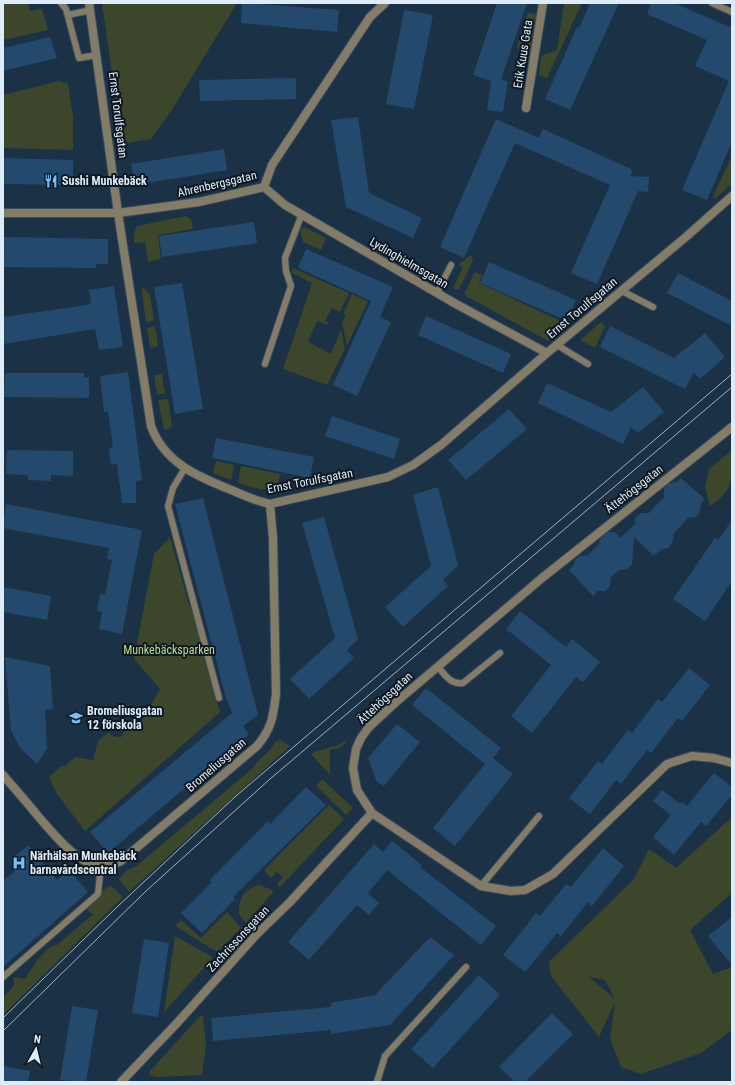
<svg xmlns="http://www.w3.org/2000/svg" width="735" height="1085" font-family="'Roboto Condensed',sans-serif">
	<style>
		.green { fill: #3b462b; fill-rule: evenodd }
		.building { fill: #234a6d }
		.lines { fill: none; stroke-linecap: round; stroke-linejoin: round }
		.service-casing { stroke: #3a4f62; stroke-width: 8 }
		.minor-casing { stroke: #3a4f62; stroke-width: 10 }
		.service { stroke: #847c66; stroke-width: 6 }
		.minor { stroke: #847c66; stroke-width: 8 }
		.tram { stroke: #a1b2c1; stroke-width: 1 }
		.labels { text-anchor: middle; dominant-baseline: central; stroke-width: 4; stroke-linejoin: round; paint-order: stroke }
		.street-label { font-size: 12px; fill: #deecf9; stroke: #0e1821 }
		.poi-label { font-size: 12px; font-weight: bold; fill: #deecf9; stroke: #0e1821; text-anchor: start }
		.park-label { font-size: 12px; fill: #bcdb91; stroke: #0e1821 }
	</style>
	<rect width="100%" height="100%" fill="#1b3145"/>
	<!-- green -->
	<path class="green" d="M3,3H28L30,11L42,9L48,30L3,40Z
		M102,3H237L173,108L151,139L122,144Z
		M564,3H582L547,78L539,75L541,58L543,55L557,50Z
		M528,13L536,14L529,61L517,47Z
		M59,81L68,84L73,117V150L3,148V95Z
		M732,155V184L715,199L713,197Z
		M186,216L191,219L193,229L158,235L161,259L148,262L145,242L134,243V233L137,226Z
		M304,227L326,238L321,250L303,242L300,230Z
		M471,255L473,260L459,290L453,288L463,267L458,265Z
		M293,268L349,293L340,312L332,308L325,321L328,323L327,325L317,321L308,342L331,354L341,329L345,349L327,385L283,369L312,283L292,273V269Z
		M475,272L482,275L479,283L567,324L548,341L466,296L464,294Z
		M141,286L150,294L154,321L146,322Z
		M352,294L368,301L347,346L342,323L346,315L343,314Z
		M601,322L605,326L595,348L580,340Z
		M155,326L158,346L150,348L147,328Z
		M162,374L165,394H157L154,375Z
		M168,399L172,426L167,430L164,429L158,400Z
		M732,450C732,478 735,490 710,506L705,487L709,469Z
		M216,461L234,465L231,480L213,473Z
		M241,466L280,474L277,490L259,489L238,483Z
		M170,537L189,605L192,606L220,712L85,831L57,794L49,777L62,765L64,767L75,757L93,760L98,741L109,732L112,736L121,737L129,722L142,721L160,689L134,659L154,554Z
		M280,740L290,746L129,892L119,879L126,871L135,867L253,768C259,757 269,754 275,742Z
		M345,741L347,742L339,748L330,750V775L311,754C323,747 334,749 345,741Z
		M322,779L353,808L346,815L316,786Z
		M329,805L344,819L280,887L277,884L283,877L277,872L271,878L265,872V869Z
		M732,817V893L690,930L713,974L732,967V1030L701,1053L641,1074L621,1067L610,1039L615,1002L599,1037L551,976L549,962L634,879L649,849L676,868ZM589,977L605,980L615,999Z
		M260,885L274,891L246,923L239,914C237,899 246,887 260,885Z
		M110,886L114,888L123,897L3,1015V997L14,986V977L25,979C32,969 45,945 57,945L93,914L85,908L106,888Z
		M227,912L241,928L217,952L175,926L181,920L201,938Z
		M175,936L211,956L212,959L164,1012Z
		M200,1016H203L206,1045L202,1075L157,1077L149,1075L150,1071Z"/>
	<!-- building -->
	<path class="building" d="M242,3L339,10L337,32L241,23Z
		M497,3H527L501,79L508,82L503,112L487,110L491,81L473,75Z
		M590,3H619L570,110L545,99L577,27L579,28Z
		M651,3H674L732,28V142L707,200L682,190L729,81L695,66L707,40L647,14Z
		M404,10L433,15L414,109L386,104Z
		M50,37L57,58L3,71V48Z
		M296,78V99L200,101L199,80Z
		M358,117L369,193L422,218L413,238L346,207L331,120Z
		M496,119L539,138L543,129L633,170L630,176L649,177L648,192L638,191L597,284L571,273L610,185L515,143L464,258L440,247Z
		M224,149L227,170L135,185L131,164Z
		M3,158L73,160V185L3,184Z
		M254,222L257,243L162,257L159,236Z
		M3,237L108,239V264H96V268L4,267Z
		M306,249L393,287L380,317L391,322L357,396L333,385L371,301L298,268Z
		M489,262L576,300L567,321L480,283Z
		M678,273L732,301V326L667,293Z
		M182,283L203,409L175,414L154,287Z
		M114,286L123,347L99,350L95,329L3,344V317L87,305L91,303L89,290Z
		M426,316L511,354L503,373L418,335Z
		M610,326L674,358L705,333L725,357L700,379L694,372L685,389L600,347Z
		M128,372L142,480L136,481V503H122L117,464L111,465L109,448L113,447L108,411L104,412L100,376Z
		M5,373H84V378L89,377V398L4,397Z
		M547,383L611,412L643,387L664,412L638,433L631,427L623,444L538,403Z
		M509,409L527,429L466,480L448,460Z
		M332,416L400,439L394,459L325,436Z
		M216,438L314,457L310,478L212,458Z
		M7,450L73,451V476L51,475V481L28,480V475L6,474Z
		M681,478L705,499L701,504L700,512L696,517L688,518L674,533L672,543L668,548L660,550L654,556L634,537L632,564L627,569L619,570L611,577L610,586L605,591H598L593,596L569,570L573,566L575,560L580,556L588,555L599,544L600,539L608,532H615L620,538L635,524V518L641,513H649L664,497V488L670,483L677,482Z
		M438,487L458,565L443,580L448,586L403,627L385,607L431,566L413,495Z
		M203,498L258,715L243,726L249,734L108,853L90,832L232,713L226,698L175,504Z
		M6,504L142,530L122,634L99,629L102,612L97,611L100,594L105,595L112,560L107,559L109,548L3,528Z
		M324,517L358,639L347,650L354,658L309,699L290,679L335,638L302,523Z
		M732,520V581L705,621L673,599L715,538L718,540Z
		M3,587L51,596L47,620L3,612Z
		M520,611L566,647L572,639L600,662L583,682L576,677L532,733L511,716L551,665L506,629Z
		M5,657L50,666L53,709L45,710L47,749L37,764L21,749L11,731Z
		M689,668L710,685L682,721L678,718L651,753L647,750L621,784L616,780L590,814L569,798L598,761L602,764L628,730L632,733L658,699L662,702Z
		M426,688L501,748L493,758L513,774L455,846L433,828L485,764L412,705Z
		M397,724L420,742L384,786L377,782L368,758Z
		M714,773L732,787V795L706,826L701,822L674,855L653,837L671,815L653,801L662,790L680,804L682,802L687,806Z
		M306,787L326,805L233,897L235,899L202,933L181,913L212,882L210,880L268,821L270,824Z
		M392,841L422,865L420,867L496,926L481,945L387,870L368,893L379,903L369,915L357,905L309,960L288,942L374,844L383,852Z
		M28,845L57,880L69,870L88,892L3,967V881L14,872L16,855Z
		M603,848L624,866L592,906L588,902L561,936L557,933L525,972L503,955L536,913L540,916L566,884L571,887Z
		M732,917V965L708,936Z
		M430,937L454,955L390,1025L331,1034V1030L213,1041L211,1018L331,1007V1003L375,995Z
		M144,939L169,943L158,1017L132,1013Z
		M479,975L500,995L433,1068L411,1049Z
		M72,1006L98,1010L86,1082L60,1080Z
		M552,1013L573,1034L525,1082H515L499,1067Z
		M3,1066L30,1071L28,1082H3Z"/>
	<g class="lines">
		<!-- service casing -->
		<g class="service-casing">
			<path id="service" d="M61,3L66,9L79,58L97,55
				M712,3L732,12
				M68,15L91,10
				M622,291L653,307
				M437,293L451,265
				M557,345L588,364
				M265,364L291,286L286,271L285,258L302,214
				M185,468L173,488L168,506L219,698
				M438,667C445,675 451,685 463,683L500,653
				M481,886L539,816
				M3,977L98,894L101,865
				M377,1082L385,1056L466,967"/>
		</g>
		<!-- minor casing -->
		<g class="minor-casing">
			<path id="minor" d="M89,3L118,213L151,426C164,462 196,476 229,489C243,495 255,501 270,504L388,477L413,465L441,445L547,353L687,236L732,196
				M526,108L543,3
				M264,187L285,205L456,304L547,353
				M3,213H118L199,202L264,187L272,165L370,17L385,3
				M732,427L542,578L395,703L369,727L361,738L356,749L353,768L357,790L372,813L481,886L511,891L525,890L553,874L667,764L692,756L714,758L732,763
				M3,775C14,788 26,801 37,815C57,837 86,880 121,861L257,746C272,728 273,717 276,694L273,538L270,504
				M121,1082L178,1022L256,935L290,902L372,813"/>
		</g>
		<!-- service -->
		<use href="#service" class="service"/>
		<!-- minor -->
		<use href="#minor" class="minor"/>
		<!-- tram -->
		<path class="tram" d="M3,1018L117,907L236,796L732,374
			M3,1031L145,892L270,779L732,387"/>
	</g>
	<!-- icons -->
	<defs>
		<g id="restaurant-bare" transform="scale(1.08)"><path d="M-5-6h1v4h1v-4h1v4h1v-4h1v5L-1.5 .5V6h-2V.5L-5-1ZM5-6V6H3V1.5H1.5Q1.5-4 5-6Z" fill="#75c0f6" stroke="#0e1821" stroke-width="2.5" paint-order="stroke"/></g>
		<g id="school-bare" transform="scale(1.08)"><path d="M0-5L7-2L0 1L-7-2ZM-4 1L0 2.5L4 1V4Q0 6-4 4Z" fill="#75c0f6" stroke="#0e1821" stroke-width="2.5" paint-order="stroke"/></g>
		<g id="hospital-bare" transform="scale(1.08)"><path d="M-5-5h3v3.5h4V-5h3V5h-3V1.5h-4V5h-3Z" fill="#75c0f6" stroke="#0e1821" stroke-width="2.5" paint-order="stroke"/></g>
	</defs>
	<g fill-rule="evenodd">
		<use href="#restaurant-bare" x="51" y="181"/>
		<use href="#school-bare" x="76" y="718"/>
		<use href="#hospital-bare" x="19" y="863"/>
	</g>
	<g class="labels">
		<!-- street labels -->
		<g class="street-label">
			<text transform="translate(523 54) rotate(-81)">Erik Kuus Gata</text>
			<text transform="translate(118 115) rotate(83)">Ernst Torulfsgatan</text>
			<text transform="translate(217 184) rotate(-13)">Ahrenbergsgatan</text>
			<text transform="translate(409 263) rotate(30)">Lydinghielmsgatan</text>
			<text transform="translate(582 308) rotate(-40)">Ernst Torulfsgatan</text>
			<text transform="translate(310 481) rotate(-11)">Ernst Torulfsgatan</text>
			<text transform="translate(634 489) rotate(-38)">Ättehögsgatan</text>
			<text transform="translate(385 698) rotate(-43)">Ättehögsgatan</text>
			<text transform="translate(216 765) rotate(-41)">Bromeliusgatan</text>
			<text transform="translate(238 939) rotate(-47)">Zachrissonsgatan</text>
		</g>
		<!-- poi labels -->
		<g class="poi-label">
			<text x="62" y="181">Sushi Munkebäck</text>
			<text x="87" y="711">Bromeliusgatan<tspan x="87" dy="14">12 förskola</tspan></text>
			<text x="30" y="856">Närhälsan Munkebäck<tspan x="30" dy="14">barnavårdscentral</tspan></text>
		</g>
		<!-- park labels -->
		<g class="park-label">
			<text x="169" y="650">Munkebäcksparken</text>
		</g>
	</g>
	<!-- border -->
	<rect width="735" height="1085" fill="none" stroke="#deecf9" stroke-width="8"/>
	<!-- north arrow -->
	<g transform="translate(36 1049) rotate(8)" stroke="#0e1821" stroke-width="3" paint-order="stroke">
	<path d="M0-3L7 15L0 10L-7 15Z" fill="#deecf9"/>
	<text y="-6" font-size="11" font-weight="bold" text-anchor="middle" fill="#deecf9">N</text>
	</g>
</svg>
